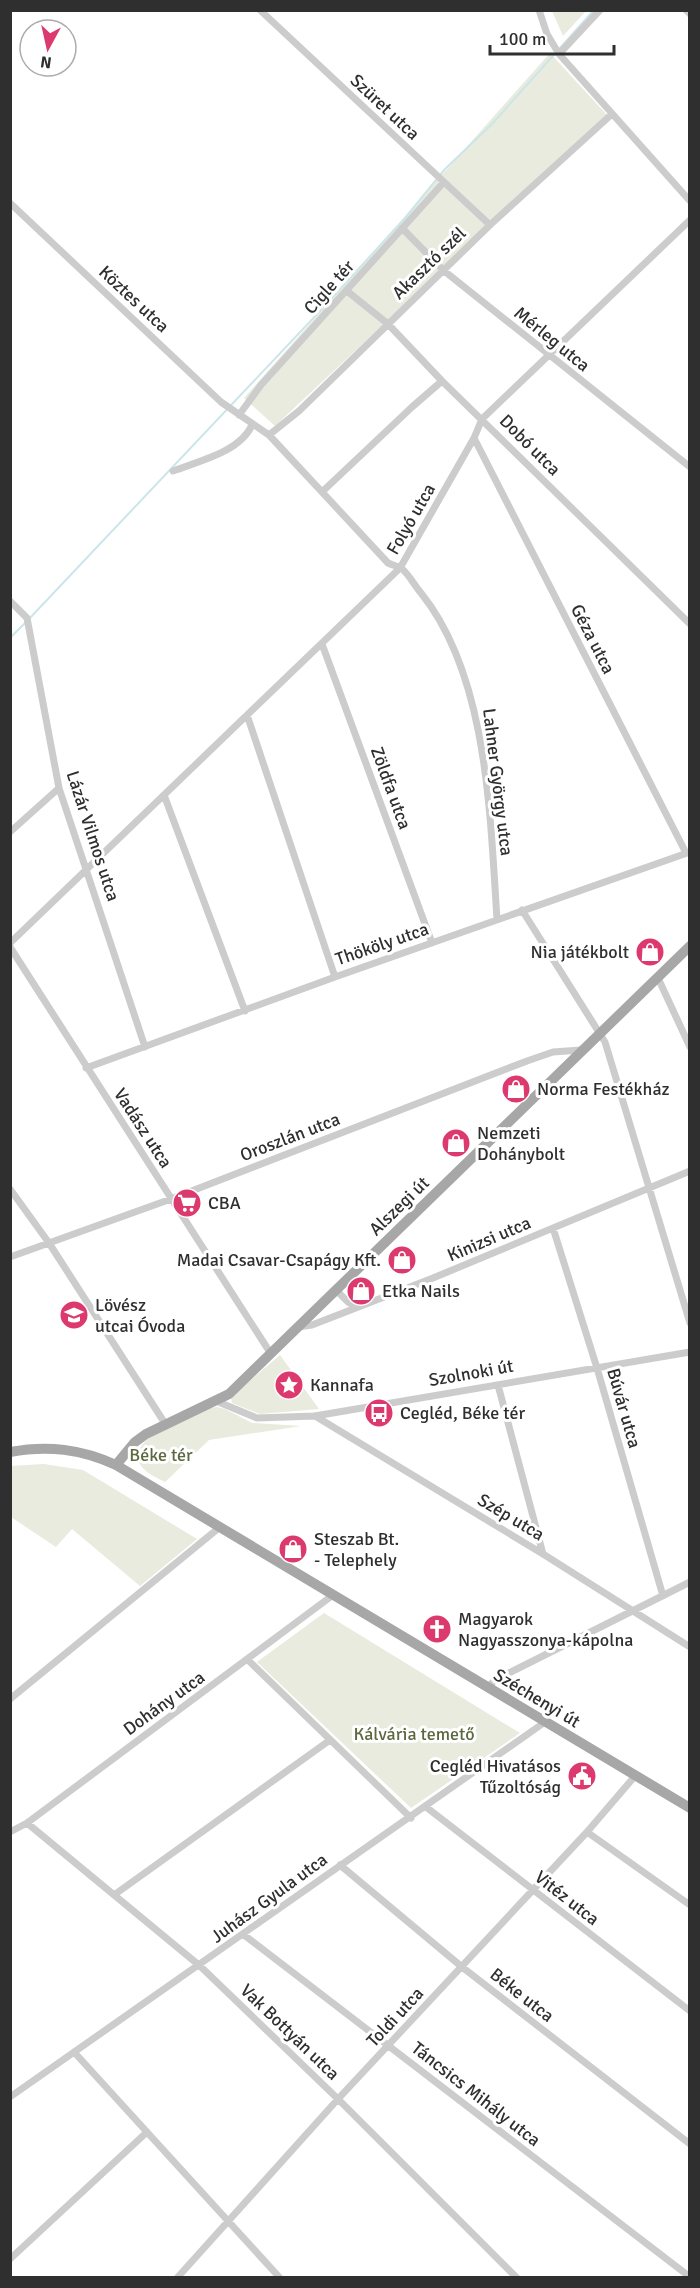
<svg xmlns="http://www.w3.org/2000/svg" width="700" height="2288" font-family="Signika,sans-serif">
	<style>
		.green { fill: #e8ebdd }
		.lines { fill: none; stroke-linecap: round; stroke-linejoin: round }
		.stream { stroke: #cbe6ea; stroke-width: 2 }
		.street { stroke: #ccc; stroke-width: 7 }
		.primary { stroke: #a7a7a7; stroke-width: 10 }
		.labels { text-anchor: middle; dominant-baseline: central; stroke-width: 6; stroke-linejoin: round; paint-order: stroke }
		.street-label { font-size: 18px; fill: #2f2f2f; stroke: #fff }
		.poi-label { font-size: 18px; fill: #2f2f2f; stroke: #fff; text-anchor: start }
		.park-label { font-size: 18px; fill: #5c683e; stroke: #fff }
	</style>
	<rect width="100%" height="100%" fill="#fff"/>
	<!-- green -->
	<path class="green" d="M552,11H586L563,36Z
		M550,53L607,115L275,426L244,398Z
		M280,1355L319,1409L260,1414L232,1403L231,1397Z
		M217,1407L225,1409L252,1423L301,1426L209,1440L165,1482C157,1478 148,1474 142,1467C119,1440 193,1416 210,1408Z
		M44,1464L83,1470L197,1539L140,1586L72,1529L56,1547L11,1517V1466Z
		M324,1613L520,1733L411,1808L257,1662Z"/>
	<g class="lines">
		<!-- stream -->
		<path class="stream" d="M29,619L321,310L405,218L445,169L492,124L594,10
			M10,638L25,623
			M10,933L11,934"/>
		<!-- street -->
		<path class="street" d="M260,10L490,225
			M539,10L547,34L559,54L690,201
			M686,10L690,14
			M559,54L600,10
			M10,203L221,402L269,435L388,563C392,565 397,566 401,568C408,573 415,586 421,593C488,676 490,816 497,919
			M402,228L443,270L690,467
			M347,291L388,324L442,381L690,624
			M239,415L261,385L444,182
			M269,435L299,411L490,225L612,114
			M474,438L686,853
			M173,471C199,461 240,452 252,425
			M323,491L412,407L442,381
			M10,601L27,618L59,788L145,1047
			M322,644L432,943
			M247,715L335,977
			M164,795L245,1011
			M10,832L59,788
			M522,910L605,1042L690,1323
			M10,943L400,568L474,438L482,419L690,220
			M10,947L271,1354
			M658,978L690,1047
			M86,1068L335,977L690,852
			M10,1189L49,1243L166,1425
			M553,1228L597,1368L663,1596
			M10,1257L171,1199L527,1061L553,1052L581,1050
			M336,1290L348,1302L358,1307
			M298,1327L312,1325L433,1278L690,1171
			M498,1385L543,1554
			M216,1401L257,1418L315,1416L690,1352
			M315,1416L543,1554L690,1647
			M248,1660L411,1818
			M488,1687L495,1680L690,1582
			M10,1699L220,1527
			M426,1807L690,2011
			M27,1823L200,1966L338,2099L517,2278
			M10,1832L27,1823L333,1595
			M587,1832L690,1905
			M340,1865L462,1967L690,2144
			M114,1895L330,1740
			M244,1935L690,2277
			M74,2052L280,2278
			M10,2097L545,1722
			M10,2259L147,2132
			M177,2278L338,2099L587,1832L635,1776"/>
		<!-- primary -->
		<path class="primary" d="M10,1452C48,1445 81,1449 116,1465L690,1808
			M116,1465L135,1442L146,1434L229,1394L690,946"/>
	</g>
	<!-- icons -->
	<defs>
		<g id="shop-disc" transform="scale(1.5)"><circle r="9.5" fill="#dc3a6e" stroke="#fff"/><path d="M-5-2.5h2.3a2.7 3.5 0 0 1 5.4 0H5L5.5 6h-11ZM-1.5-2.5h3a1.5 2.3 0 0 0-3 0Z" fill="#fff"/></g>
		<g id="supermarket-disc" transform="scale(1.5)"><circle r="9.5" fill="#dc3a6e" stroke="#fff"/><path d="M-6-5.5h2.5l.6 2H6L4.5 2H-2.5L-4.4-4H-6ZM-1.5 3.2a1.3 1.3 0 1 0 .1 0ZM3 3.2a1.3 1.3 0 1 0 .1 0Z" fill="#fff"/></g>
		<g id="school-disc" transform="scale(1.5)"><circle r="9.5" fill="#dc3a6e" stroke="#fff"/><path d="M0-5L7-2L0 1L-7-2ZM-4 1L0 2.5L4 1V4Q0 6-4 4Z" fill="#fff"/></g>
		<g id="sight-disc" transform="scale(1.5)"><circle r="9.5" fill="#dc3a6e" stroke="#fff"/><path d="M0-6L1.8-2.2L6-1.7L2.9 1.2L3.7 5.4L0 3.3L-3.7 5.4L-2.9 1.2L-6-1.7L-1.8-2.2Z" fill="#fff"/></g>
		<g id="bus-disc" transform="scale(1.5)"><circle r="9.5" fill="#dc3a6e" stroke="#fff"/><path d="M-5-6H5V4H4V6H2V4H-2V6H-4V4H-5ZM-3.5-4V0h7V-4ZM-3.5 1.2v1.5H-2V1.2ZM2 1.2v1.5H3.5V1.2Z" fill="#fff"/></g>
		<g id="church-disc" transform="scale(1.5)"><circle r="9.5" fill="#dc3a6e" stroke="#fff"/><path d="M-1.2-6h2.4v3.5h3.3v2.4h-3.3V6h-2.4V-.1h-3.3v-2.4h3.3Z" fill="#fff"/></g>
		<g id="civic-disc" transform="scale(1.5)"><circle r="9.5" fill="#dc3a6e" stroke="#fff"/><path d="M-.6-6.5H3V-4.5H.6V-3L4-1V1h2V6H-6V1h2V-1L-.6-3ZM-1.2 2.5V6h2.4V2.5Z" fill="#fff"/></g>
	</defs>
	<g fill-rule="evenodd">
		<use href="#shop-disc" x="650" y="952"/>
		<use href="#shop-disc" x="516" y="1089"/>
		<use href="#shop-disc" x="456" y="1143"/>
		<use href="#supermarket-disc" x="187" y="1203"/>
		<use href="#shop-disc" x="402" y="1260"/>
		<use href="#shop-disc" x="361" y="1291"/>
		<use href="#school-disc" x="74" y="1315"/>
		<use href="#sight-disc" x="289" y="1385"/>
		<use href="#bus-disc" x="379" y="1413"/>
		<use href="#shop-disc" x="293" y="1549"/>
		<use href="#church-disc" x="437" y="1629"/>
		<use href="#civic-disc" x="582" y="1776"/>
	</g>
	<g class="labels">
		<!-- street labels -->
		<g class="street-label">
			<text transform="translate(385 107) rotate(43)">Szüret utca</text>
			<text transform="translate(429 263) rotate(-44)">Akasztó szél</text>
			<text transform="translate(329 287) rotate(-48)">Cigle tér</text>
			<text transform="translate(134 299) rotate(43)">Köztes utca</text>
			<text transform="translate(552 339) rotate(39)">Mérleg utca</text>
			<text transform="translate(530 445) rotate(45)">Dobó utca</text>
			<text transform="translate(411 519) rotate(-60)">Folyó utca</text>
			<text transform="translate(593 639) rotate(63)">Géza utca</text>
			<text transform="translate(498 782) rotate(83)">Lahner György utca</text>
			<text transform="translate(391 788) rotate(70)">Zöldfa utca</text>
			<text transform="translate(93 836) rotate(72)">Lázár Vilmos utca</text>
			<text transform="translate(382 944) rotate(-19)">Thököly utca</text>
			<text transform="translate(143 1128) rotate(57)">Vadász utca</text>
			<text transform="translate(290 1137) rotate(-21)">Oroszlán utca</text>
			<text transform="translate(399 1206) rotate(-44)">Alszegi út</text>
			<text transform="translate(489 1239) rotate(-23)">Kinizsi utca</text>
			<text transform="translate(471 1373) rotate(-10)">Szolnoki út</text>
			<text transform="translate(624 1408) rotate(74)">Búvár utca</text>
			<text transform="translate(511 1517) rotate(31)">Szép utca</text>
			<text transform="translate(537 1698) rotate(31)">Széchenyi út</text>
			<text transform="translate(164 1703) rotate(-36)">Dohány utca</text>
			<text transform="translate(269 1898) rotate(-36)">Juhász Gyula utca</text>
			<text transform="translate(567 1898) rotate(38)">Vitéz utca</text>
			<text transform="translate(522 1995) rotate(38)">Béke utca</text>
			<text transform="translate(395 2017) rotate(-47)">Toldi utca</text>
			<text transform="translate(290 2032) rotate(44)">Vak Bottyán utca</text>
			<text transform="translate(476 2094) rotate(38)">Táncsics Mihály utca</text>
		</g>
		<!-- poi labels -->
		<g class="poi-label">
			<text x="629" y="952" text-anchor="end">Nia játékbolt</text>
			<text x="537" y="1089">Norma Festékház</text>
			<text x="477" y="1133">Nemzeti<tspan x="477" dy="21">Dohánybolt</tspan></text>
			<text x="208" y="1203">CBA</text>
			<text x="381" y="1260" text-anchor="end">Madai Csavar-Csapágy Kft.</text>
			<text x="382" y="1291">Etka Nails</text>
			<text x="95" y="1305">Lövész<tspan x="95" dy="21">utcai Óvoda</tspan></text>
			<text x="310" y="1385">Kannafa</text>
			<text x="400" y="1413">Cegléd, Béke tér</text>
			<text x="314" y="1539">Steszab Bt.<tspan x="314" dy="21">- Telephely</tspan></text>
			<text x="458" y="1619">Magyarok<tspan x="458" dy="21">Nagyasszonya-kápolna</tspan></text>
			<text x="561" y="1766" text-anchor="end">Cegléd Hivatásos<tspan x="561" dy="21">Tűzoltóság</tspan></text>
		</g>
		<!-- park labels -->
		<g class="park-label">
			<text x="161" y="1455">Béke tér</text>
			<text x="414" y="1734">Kálvária temető</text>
		</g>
	</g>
	<!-- border -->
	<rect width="700" height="2288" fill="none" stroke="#2f2f2f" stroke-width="24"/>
	<!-- north arrow -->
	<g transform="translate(48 48) rotate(188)"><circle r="28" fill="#ffffff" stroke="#acacac" stroke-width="1.5"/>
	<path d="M0-4.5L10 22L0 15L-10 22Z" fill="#dc3a6e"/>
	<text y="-9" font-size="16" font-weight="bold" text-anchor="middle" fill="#2f2f2f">N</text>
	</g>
	<!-- scale -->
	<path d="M490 45v9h124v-9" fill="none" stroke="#2f2f2f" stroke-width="3"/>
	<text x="499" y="45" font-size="18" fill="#2f2f2f" stroke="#ffffff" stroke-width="4.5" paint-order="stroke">100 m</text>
</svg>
